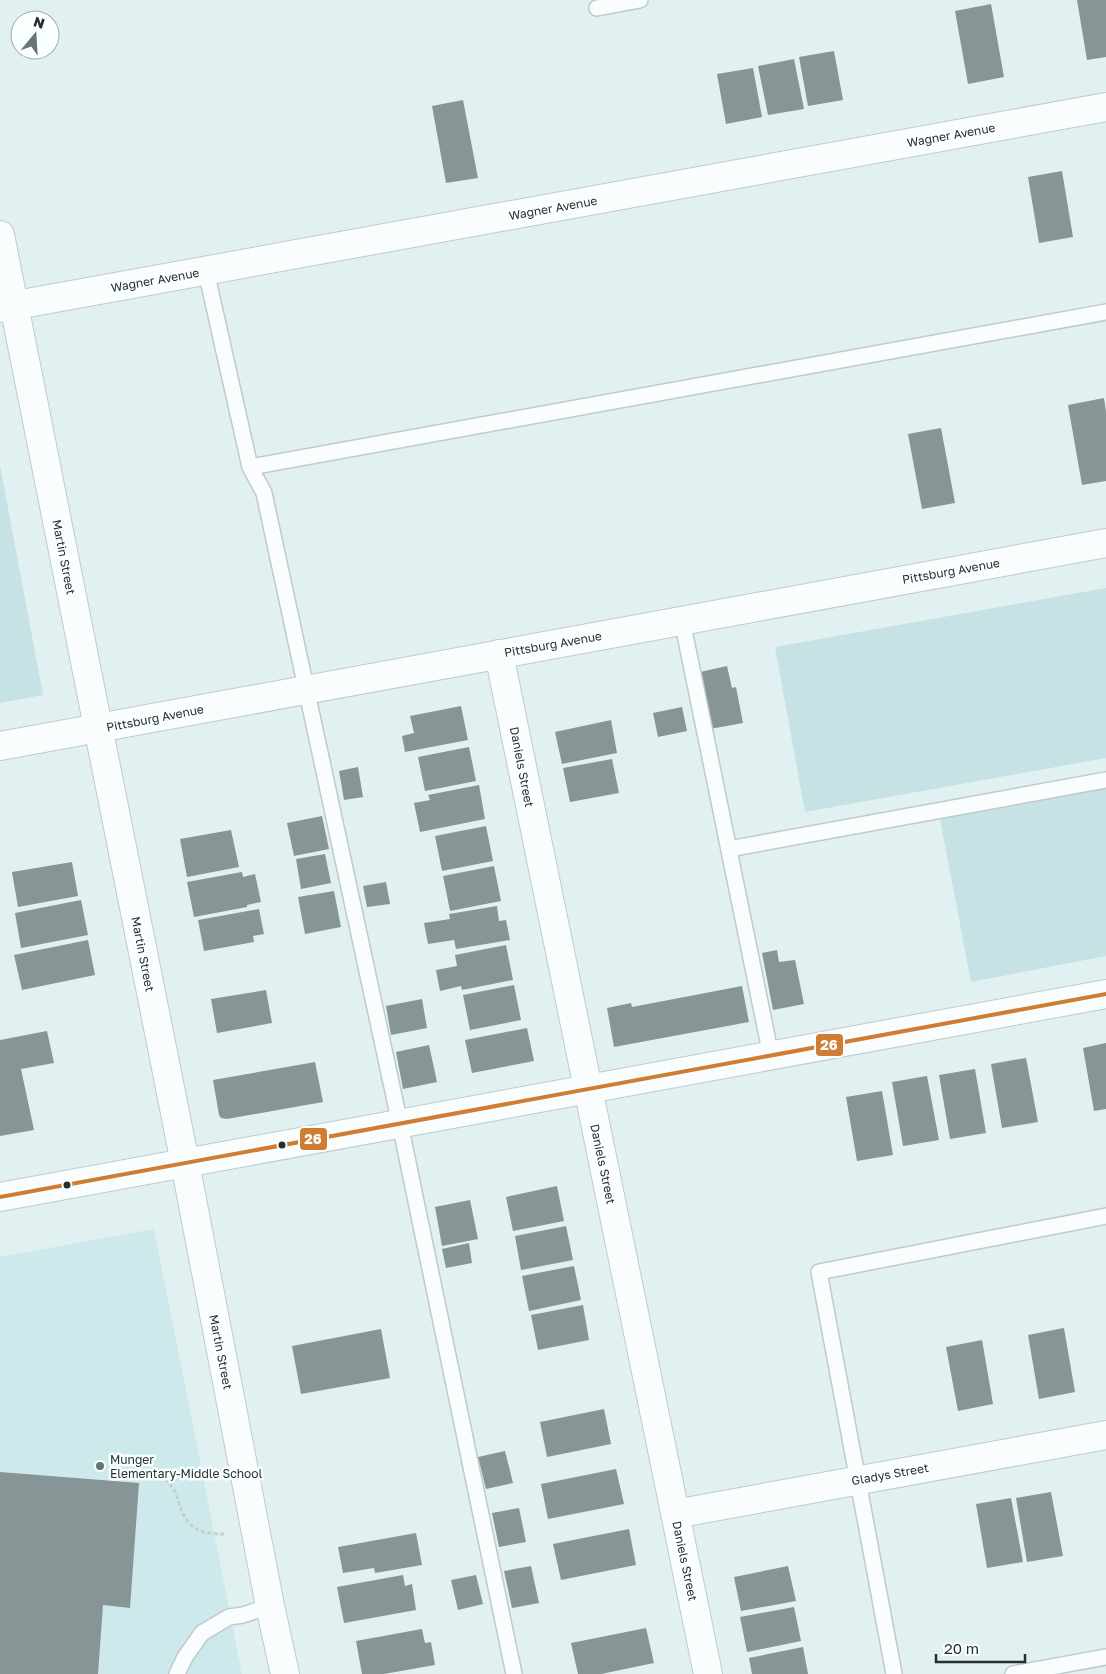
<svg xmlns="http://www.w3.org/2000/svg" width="1106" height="1674" font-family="'Golos Text',sans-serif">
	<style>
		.built { fill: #cee9eb }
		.green { fill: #c6e2e4 }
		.building { fill: #879596 }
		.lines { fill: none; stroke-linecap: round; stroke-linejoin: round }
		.lane-casing { stroke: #bfcacb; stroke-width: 18 }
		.street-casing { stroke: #bfcacb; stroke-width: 30 }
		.secondary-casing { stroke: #bfcacb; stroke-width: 30 }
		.path { stroke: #c9cece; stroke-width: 3; stroke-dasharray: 4 2.5; stroke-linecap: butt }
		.lane { stroke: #fafdfd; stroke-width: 15 }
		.street { stroke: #fafdfd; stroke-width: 28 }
		.secondary { stroke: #fafdfd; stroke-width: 28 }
		.bus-1-casing { stroke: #f9feff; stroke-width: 8 }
		.bus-1 { stroke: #d07c32; stroke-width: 4 }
		.bus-dot { fill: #252f30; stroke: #f9feff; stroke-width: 2 }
		.poi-dot { fill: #677374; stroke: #f9feff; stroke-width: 2 }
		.labels { text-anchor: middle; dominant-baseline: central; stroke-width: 5; stroke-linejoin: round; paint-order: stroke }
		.street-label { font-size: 12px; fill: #252f30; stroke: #f9feff }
		.poi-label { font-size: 12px; fill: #252f30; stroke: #f9feff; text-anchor: start }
		.line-badge { stroke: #f9feff; stroke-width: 2 }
		.badge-label { font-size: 14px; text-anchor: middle; font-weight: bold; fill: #fff }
	</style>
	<rect width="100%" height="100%" fill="#e1f0f1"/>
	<!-- built -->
	<path class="built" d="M154,1229L242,1674H0V1257Z"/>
	<!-- green -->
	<path class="green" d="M0,465L43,695L0,703Z
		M1106,588V758L805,812L775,647Z
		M1106,788V956L971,982L940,819Z"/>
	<!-- building -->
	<path class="building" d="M1077,0H1106V57L1087,60Z
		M991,4L1004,77L968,84L955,11Z
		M834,51L843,100L808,106L799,57Z
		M794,59L804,109L768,115L758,66Z
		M753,68L762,117L726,124L717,74Z
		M463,100L478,178L446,183L432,106Z
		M1062,171L1073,237L1039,243L1028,177Z
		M1104,398L1106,412V481L1082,485L1068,405Z
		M941,428L955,503L922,509L908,434Z
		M727,666L732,688L736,687L743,723L710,729L700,672Z
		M461,706L468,740L405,752L402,736L414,733L410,716Z
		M682,707L687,731L658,737L653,713Z
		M611,720L617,753L562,764L555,732Z
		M469,747L476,781L425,791L418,757Z
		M612,759L619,793L570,802L563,768Z
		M358,767L363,797L344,800L339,771Z
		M479,785L485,819L420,832L414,803L430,800L428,795Z
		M322,816L329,849L294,856L287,823Z
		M486,826L493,861L442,871L435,836Z
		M231,830L239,867L187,877L180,839Z
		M325,854L331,883L301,889L296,859Z
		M72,862L78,896L18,907L12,872Z
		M494,866L501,901L450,911L443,876Z
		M242,872L243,877L255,874L261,902L247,905V907L194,917L187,882Z
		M386,882L390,904L367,907L363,886Z
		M334,891L341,927L305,934L298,897Z
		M81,900L88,935L21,948L15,913Z
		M497,906L499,921L506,920L510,940L456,949L454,940L428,944L424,923L450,919L449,914Z
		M259,909L264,934L253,936L254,942L204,951L198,920Z
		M88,940L95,975L22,990L14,955Z
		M506,945L513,980L462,990L461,986L440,991L436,970L457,966L455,955Z
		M777,950L779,962L795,960L804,1004L773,1010L762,953Z
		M514,985L521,1020L470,1030L463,995Z
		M742,986L749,1022L614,1047L607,1008L631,1003L632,1007Z
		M266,990L272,1023L217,1033L211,999Z
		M422,999L427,1028L391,1035L386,1006Z
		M527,1028L534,1061L472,1073L465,1040Z
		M47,1031L54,1063L21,1069L34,1130L0,1136V1040Z
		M1106,1043V1109L1094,1111L1083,1048Z
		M429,1045L437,1082L403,1089L396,1052Z
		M1026,1058L1038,1122L1002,1128L991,1064Z
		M315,1062L323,1102L227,1119L221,1118L219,1115L213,1080Z
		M975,1069L986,1133L950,1139L939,1075Z
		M927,1076L939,1140L903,1146L892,1082Z
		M882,1091L893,1155L857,1161L846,1097Z
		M557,1186L564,1221L513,1231L506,1197Z
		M470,1200L478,1239L442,1246L435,1207Z
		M566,1226L573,1260L521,1270L515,1236Z
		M469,1243L472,1263L446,1268L442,1249Z
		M574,1266L581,1300L529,1311L522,1276Z
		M583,1305L589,1340L538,1350L531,1315Z
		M1064,1328L1075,1392L1039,1399L1028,1335Z
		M381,1329L390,1378L301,1394L292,1346Z
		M982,1340L993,1404L958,1411L946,1347Z
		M604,1409L611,1444L547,1457L540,1422Z
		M505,1451L513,1483L486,1489L478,1457Z
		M616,1469L624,1504L548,1519L541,1484Z
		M0,1472L139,1483L130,1608L103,1605L98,1674H0Z
		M1051,1492L1063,1556L1027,1562L1016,1498Z
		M1011,1498L1023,1562L987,1568L976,1504Z
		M519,1508L526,1542L499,1547L492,1513Z
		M629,1529L636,1565L561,1580L553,1544Z
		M416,1533L422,1565L375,1573L374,1568L343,1573L338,1547Z
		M531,1566L539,1603L512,1608L504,1571Z
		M788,1566L796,1601L741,1611L734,1577Z
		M403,1575L405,1586L412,1584L416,1610L344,1623L337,1587Z
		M476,1575L483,1604L458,1610L451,1580Z
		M794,1607L801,1641L747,1652L740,1617Z
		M646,1628L654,1663L601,1674H578L571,1643Z
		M422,1629L425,1643L431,1642L435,1665L384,1674H362L356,1641Z
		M803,1647L808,1674H752L749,1658Z"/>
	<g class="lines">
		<!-- lane casing -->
		<g class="lane-casing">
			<path id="lane" d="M597,8L640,0
				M206,271L250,467L264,493L400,1124L514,1674
				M250,467L1106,312
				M682,620L771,1056
				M729,849L1106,780
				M177,1674L185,1657L202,1633L229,1617L243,1615L270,1606
				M894,1674L819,1272L1106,1216
				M1013,1674L1106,1657"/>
		</g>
		<!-- street casing -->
		<g class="street-casing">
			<path id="street" d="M0,235L185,1163L270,1606L285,1674
				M0,308L1106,107
				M499,654L708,1674
				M0,746L1106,543
				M675,1514L1106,1435"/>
		</g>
		<!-- secondary casing -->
		<g class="secondary-casing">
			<path id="secondary" d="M0,1197L1106,994"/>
		</g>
		<!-- path -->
		<path class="path" d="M121,1470C135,1472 154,1471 166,1480C173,1486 177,1495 179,1504C188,1530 200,1534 226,1534"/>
		<!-- lane -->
		<use href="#lane" class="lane"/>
		<!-- street -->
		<use href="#street" class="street"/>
		<!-- secondary -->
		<use href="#secondary" class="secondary"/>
		<!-- bus-1 casing -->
		<g class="bus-1-casing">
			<path id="bus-1" d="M0,1197L1106,994"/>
		</g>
		<!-- bus-1 -->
		<use href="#bus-1" class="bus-1"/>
	</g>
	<!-- markers -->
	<g class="bus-dot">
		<circle cx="282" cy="1145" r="4.5"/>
		<circle cx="67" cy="1185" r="4.5"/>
	</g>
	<circle class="poi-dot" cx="100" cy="1466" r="5"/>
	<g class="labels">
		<!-- street labels -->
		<g class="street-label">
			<text transform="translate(951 135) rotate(-10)">Wagner Avenue</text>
			<text transform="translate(553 208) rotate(-10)">Wagner Avenue</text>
			<text transform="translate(155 280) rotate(-10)">Wagner Avenue</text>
			<text transform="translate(64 557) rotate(79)">Martin Street</text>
			<text transform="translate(951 571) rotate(-10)">Pittsburg Avenue</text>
			<text transform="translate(553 644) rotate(-10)">Pittsburg Avenue</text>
			<text transform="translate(155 718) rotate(-11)">Pittsburg Avenue</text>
			<text transform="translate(522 767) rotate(79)">Daniels Street</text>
			<text transform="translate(143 954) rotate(79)">Martin Street</text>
			<text transform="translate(603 1164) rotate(78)">Daniels Street</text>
			<text transform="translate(221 1352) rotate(79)">Martin Street</text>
			<text transform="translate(890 1474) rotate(-10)">Gladys Street</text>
			<text transform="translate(685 1561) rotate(78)">Daniels Street</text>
		</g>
		<!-- poi labels -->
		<g class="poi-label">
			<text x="110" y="1459">Munger<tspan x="110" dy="14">Elementary-Middle School</tspan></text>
		</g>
	</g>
	<g class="line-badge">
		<rect x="815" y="1033" width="29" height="24" rx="5" fill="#d07c32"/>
		<rect x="299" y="1127" width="29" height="24" rx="5" fill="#d07c32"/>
	</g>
	<g class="badge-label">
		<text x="829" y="1050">26</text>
		<text x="313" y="1144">26</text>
	</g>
	<!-- north arrow -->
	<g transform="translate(35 35) rotate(18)"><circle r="24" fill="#f9feff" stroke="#a4abac"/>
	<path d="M0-4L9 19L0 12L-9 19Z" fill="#677374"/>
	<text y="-8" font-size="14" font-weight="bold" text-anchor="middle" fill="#252f30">N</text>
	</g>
	<!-- scale -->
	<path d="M936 1654v8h89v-8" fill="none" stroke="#252f30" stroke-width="2.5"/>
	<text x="944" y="1654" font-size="15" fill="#252f30" stroke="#f9feff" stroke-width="4" paint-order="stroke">20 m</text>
</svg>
